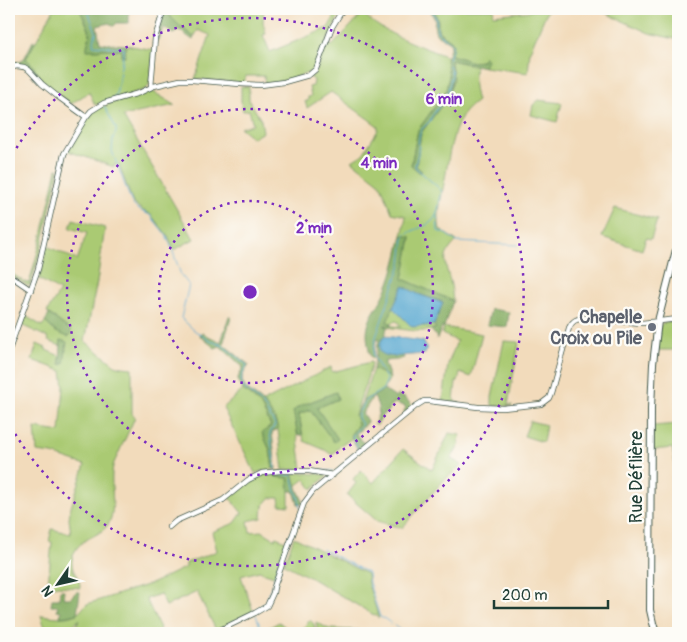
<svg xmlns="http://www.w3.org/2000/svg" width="687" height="642" font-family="Pangolin,sans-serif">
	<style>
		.green { fill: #aaca73; stroke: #648454 }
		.forest { fill: #87ae65; stroke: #53764c }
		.water { fill: #56a7d0; stroke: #3a7282 }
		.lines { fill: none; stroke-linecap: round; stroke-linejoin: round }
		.stream { stroke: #56a7d0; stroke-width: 1 }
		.street-casing { stroke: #3f5548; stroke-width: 6 }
		.secondary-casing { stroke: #3f5548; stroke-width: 8 }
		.street { stroke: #fff; stroke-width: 4.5 }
		.secondary { stroke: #fff; stroke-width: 6 }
		.ring { fill: none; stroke: #7b2cbf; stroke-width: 2.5; stroke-dasharray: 2.5 5 }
		.worship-dot { fill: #6b7280; stroke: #fdfcf7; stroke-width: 2 }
		.labels { text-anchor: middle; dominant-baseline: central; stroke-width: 4.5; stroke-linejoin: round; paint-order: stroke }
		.worship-label { font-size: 18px; font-weight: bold; fill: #5b616d; stroke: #fdfcf7; text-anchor: end }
		.street-label { font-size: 18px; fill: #1f3d34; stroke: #fdfcf7 }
		.centre { fill: #7b2cbf; stroke: #fdfcf7; stroke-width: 2.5 }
		.ring-label { font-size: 15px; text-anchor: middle; font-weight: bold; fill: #7b2cbf; stroke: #fdfcf7; stroke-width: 4.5; stroke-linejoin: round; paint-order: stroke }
	</style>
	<rect width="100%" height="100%" fill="#fdfcf7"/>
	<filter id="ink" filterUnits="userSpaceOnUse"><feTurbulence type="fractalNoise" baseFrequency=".02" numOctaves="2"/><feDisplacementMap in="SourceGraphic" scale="10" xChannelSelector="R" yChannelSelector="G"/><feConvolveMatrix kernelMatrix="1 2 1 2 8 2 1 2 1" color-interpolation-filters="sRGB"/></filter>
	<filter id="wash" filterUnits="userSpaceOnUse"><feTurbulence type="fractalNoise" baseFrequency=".0096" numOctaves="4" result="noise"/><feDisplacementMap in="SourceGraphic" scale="20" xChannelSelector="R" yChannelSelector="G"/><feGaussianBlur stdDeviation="1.12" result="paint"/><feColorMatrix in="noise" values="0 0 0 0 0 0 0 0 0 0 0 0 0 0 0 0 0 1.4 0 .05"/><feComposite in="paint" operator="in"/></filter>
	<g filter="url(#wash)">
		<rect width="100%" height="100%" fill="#f2dbbb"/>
		<!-- green -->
		<path class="green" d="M54,9H77L80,10L89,30L90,36L87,44L102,49L122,50L124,56L126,45L154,50L149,85L146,89L95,105L89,92L71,104L44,84L45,83C38,75 34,66 26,59Z
			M165,9H264L263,22L266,34L263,35L270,52L328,28L339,9H342L313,71L291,79L265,84L264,76H246L244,83L195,79L210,35L198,30L194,37L182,28L164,10Z
			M435,9H494L493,15L548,9L530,51L528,73L484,67L486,62L484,57L482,61L473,62L451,55L453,46L447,37L441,34L438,31V20L435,14Z
			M597,9H678V19L675,39L649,33Z
			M363,13C380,33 423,47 448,57L449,76L446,91L418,130L411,165L416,166L421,133L441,106L450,89L453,81L451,60L475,66C473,81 473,87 477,101C471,106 464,111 461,118C452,134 449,155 446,173C443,192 436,212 440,230L457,241C441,256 445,263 450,281C452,288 452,295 453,301L403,279L411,238L402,235L403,232L406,216L392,213L384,192L379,182L352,161L363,154L378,130V126L331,92L307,108L305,101H308V97L311,96L309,87L313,86L314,80L310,77L315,73L327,42L332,46Z
			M241,86L249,87V100L261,120L263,132L253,138L240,127H244L253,124L249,110L243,111L241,102Z
			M152,89V91L175,105L123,116L194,239L174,250L168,236L151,215L142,210L133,203L119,165H114V167L68,151L89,115L100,107Z
			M538,100L562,103L557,122L531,115L533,105Z
			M57,169H59L41,250L30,285L28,286L9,274V272L25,282L29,283L40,244Z
			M615,208L657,220L651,239L646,238L642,250L602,237Z
			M73,219L105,228L97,282L85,341L115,365L122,367L132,368V413L135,417C130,429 124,441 119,452C117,457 114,462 113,466C109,483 117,508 109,523C101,538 79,536 73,556C68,572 81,575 80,588L48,585L52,542L49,541L52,529L71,534L69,519L70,510L85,465L52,454L37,452L35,428L60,432L64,387L62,371L32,360L37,344L46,348V350L60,356V364H64L61,340V346L48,341L49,338L21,325L24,315L42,326L45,322L56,332L70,330L47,312L60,291L39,279L47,246L77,260L87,233L70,228Z
			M393,308L412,327L434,325L436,328C422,335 400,328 384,327L385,325L401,327L398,322L396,321L391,323L387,322Z
			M678,321V350H657L659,326L666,322Z
			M444,327L482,334L471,377L460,373L458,382H456L454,401L460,403L443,401L448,364L457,341L442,334Z
			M504,341L519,342L508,405H512V406H493L492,405V397Z
			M371,362L372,364L355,415L358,424L351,434L352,438L345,443H343L332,455L325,450L304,441L299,414L310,410L334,442L337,439L316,408L338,399L336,392L300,406L294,411L302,469L283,470L278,430L275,419L263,402L331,367L332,372Z
			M373,369L390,378L381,393L362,402Z
			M243,390L260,404L271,426L262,433L270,450L273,469L263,471L255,473L223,408Z
			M530,421L546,425L543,442L524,436Z
			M678,424V473H677L672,448L653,450V426Z
			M449,433L461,435L458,443L460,444L451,459L462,465L443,481L402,528L377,521L347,495L356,483L353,479L361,470L373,483L403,449L432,470Z
			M275,471L288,478L289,480V506L280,505L279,498H270L263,506L262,518L248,521L250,532L262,531L275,539L276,537L286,541L274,576L259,571L241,576L253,611L216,630L197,592L166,606L160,594L146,599L160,628L157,633H71L80,619L72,626L68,633H49L47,626H44L41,615C52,616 68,620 78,613C82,610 83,607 87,604L153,583L186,567V563L217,551L212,532L235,523L242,513L229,497L256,476Z
			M293,473H307L328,475L312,489L305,479L296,486Z
			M294,537L367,574L368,584L379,618L311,578L284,564Z
			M310,620L314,624L316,633H299Z
			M279,622L293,633H266V629Z
			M316,622L329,629L359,630L360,633H318Z"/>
		<!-- forest -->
		<path class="forest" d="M85,9H113L114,12L129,11V23H117L114,26L109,23L97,26L100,43L126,45L125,56H121L122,50L102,49L98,50H87C86,44 90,39 90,34C89,26 83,17 80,10Z
			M431,9H435C435,13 436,15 437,19C438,23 437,27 439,32L451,40L453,43L451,55L473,62L482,61L484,56L487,60L484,67L451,60V66L453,77L450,89L441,106L421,133L416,166L422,171L420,173L411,165L418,130L446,91L449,76L446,60L451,45L448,41L436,34L434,25L435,20L432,14Z
			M164,10L182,28L194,37L193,40L179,30L173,34L163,27L159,40L157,39Z
			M33,41L35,42L26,59L33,65L37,74L45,83L44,84L30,69L13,65V63L22,61L25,57Z
			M402,235L411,237L403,279L453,301L444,327H442L437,339L436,336L431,330L436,328L434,325L443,302L418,294L403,286L387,322L391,323V326L385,325V327H387L385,336L381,340L394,357L403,355L404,358L397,360L385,361V364L390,378L373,369L379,339L376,340L373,359C369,355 369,351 368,345C363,317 379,310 387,288C394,271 398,253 402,235Z
			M491,309L509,312L507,327L487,325Z
			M49,314L70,330L71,334L68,337L56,332L45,322Z
			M229,316L231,318L223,344L249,365C247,369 242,374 242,379C242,390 256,395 263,402C270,410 275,419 278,429L272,432L276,469H273L270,450L262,433L271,426C267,418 263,407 257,401C251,395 237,389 238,378C239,375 242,370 243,367L220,346L215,348L200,336L202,333L221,342Z
			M61,340L67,342L64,364H60Z
			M383,389L396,398L398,395L405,398L413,406L405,413L403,411L406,408L404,406L394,403L387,412L383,414L377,425L374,424C380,412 380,409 374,397L371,398V400L362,414L366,417L367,422L356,434L365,445L358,450L352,438L351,434L358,424L355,416C358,411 360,404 364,400C371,395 378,397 383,389Z
			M336,392L338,399L317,408L338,439L334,442L310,410L299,414L302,435H298L293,411L300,406Z
			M275,471L293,473L298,490L303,501L302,504H298L294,491H289L288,478L276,477Z
			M60,590H64L63,598H70L76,592H80L77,614L69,616L60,617L61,611L57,610L58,606H51L52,599H59Z"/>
		<!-- water -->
		<path class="water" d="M403,286L418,294L443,303L434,325L412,327L393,308Z
			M385,336L423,341C427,347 427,349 425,354C420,355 417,354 412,355C401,355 390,360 380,352C379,345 380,341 385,336Z"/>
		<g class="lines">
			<!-- stream -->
			<path class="stream" d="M89,9L88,11L96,32L93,45L124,48L116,96L113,98
				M104,106L116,128V132L113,139L112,151L131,201L134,206L141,211L150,215L166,235L171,246L181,275L189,285L181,318L194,330L210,341L222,345L247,365L241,378L242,384L245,389L262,403L275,425L270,433L275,469
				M437,215L438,231L446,234L457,242L518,245
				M408,233C429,223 436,226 440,200C441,195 443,193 440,189L416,168L415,165L418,154L419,137L421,130L430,121L432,116L447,95L452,74L448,62L452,49V43L438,33L437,30L436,19L433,12V9
				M374,357L373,355L376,337L401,264L404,236L406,234
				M357,452L359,450L352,436L362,424L358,418V413L367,399L383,389L387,380L375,359
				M317,470L333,471
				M279,473L283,475H291
				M291,473C294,479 294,484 296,491C298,497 300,501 300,508
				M322,549L368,573L369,583L380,617L385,619L404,633
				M254,611L266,602L281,557L291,533
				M256,615L259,623V633"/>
		</g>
	</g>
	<g filter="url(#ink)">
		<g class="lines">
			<!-- street casing -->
			<g class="street-casing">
				<path id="street" d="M9,68L17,66L24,67L29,70L42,84L57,96L86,117
					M151,87L155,38L164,9
					M9,275L31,290
					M9,350L38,269L64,154L86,117L91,111L104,103L139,93L154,86L180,80H192L240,84L261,85L284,82L309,75L316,69L332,27L343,9
					M169,527L176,521L223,500L248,480L262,473L280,471H309L333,475
					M214,633L255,613L267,606L273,593L274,587L304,503L313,491L416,406L424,401H429L478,407L503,408L541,404L549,398L551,393L569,328C572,321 575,320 582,318L642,323L678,319"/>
			</g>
			<!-- secondary casing -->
			<g class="secondary-casing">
				<path id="secondary" d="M656,633L653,623L650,610L651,408L653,364L658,321L678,242"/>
			</g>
			<!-- street -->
			<use href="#street" class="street"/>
			<!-- secondary -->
			<use href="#secondary" class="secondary"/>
		</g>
	</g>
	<!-- distance rings -->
	<g class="ring">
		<circle cx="250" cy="292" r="91"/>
		<circle cx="250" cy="292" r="183"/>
		<path d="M9 161A274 274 0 1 1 9 423"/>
	</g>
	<!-- markers -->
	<circle class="worship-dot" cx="652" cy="327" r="5"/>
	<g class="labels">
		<!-- worship labels -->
		<g class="worship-label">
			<text x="642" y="317">Chapelle<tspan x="642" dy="21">Croix ou Pile</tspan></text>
		</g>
		<!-- street labels -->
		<g class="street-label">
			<text transform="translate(636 477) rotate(-90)">Rue Déflière</text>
		</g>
	</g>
	<circle cx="250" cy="292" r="8" class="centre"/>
	<g class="ring-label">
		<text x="444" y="104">6 min</text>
		<text x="379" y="168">4 min</text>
		<text x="314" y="233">2 min</text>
	</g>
	<!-- margin -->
	<rect width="687" height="642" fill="none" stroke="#fdfcf7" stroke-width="30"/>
	<!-- north arrow -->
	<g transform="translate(58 584) rotate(236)" stroke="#fdfcf7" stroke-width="4" paint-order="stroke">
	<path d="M0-4L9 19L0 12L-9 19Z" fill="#1f3d34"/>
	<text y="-8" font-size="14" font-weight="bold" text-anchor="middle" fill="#1f3d34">N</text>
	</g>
	<!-- scale -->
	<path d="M494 600v8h114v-8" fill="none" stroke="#1f3d34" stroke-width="2.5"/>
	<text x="502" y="600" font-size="15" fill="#1f3d34" stroke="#fdfcf7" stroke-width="4" paint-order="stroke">200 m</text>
</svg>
